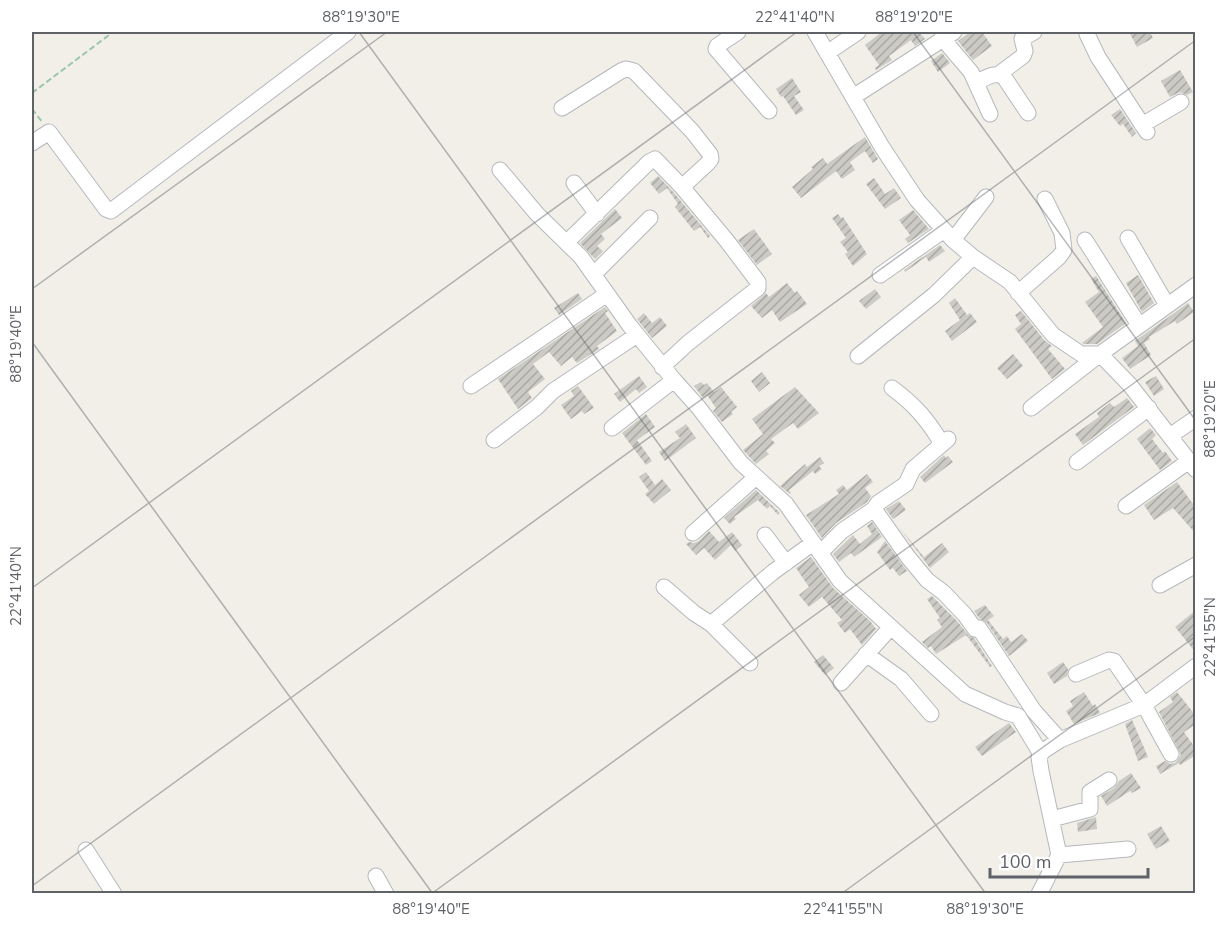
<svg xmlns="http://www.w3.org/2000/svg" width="1227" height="925" font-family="'Nunito Sans',sans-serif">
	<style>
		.building { fill: url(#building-hatch) }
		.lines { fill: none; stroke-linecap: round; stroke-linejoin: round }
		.minor-casing { stroke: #b5b8bc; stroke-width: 17 }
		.path { stroke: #9cc7a9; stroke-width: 2; stroke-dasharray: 6 3; stroke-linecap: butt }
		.minor { stroke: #fff; stroke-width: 15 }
		.ticks { fill: none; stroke: #5f6368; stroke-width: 1.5; stroke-opacity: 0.45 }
		.neatline { fill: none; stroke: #5f6368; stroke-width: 2 }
		.ticks-label { font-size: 15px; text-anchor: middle; fill: #5f6368 }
	</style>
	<defs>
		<pattern id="building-hatch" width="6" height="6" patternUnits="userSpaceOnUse" patternTransform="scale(1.5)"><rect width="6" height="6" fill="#cccac5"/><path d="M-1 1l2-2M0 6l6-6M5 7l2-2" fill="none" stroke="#a9a8a4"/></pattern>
	</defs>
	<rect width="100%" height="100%" fill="#f1efe8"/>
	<!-- building -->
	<path class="building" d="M882,32H923L920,33L925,39L915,46L911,40L889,56L892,60L876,70L875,68L879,65L865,45Z
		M970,32H982L992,46L973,60L958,41Z
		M1129,32H1150L1153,38L1137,47Z
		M942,53L950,63L938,72L931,61Z
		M1180,70L1193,92L1187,95L1180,92L1170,97L1161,81Z
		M792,78L801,92L794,96L804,110L796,115L783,96L781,97L776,89Z
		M1120,109L1136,133L1132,137L1123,124L1120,126L1111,115Z
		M865,137L878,159L873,163L865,151L850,162L855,170L842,179L836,171L801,198L792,187L813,169L811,167L823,158L827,164Z
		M658,176L675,194L710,236L708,238L700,227L694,231L675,207L678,204L667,188L659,194L650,183Z
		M874,178L885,194L894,188L901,198L885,209L866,184Z
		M615,209L622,218L601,234L605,239L597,246L603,251L595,259L580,243Z
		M913,210L929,229L908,243L905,239L910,235L899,220Z
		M838,214L841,218L843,217L867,254L853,266L845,254L848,252L840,242L846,238L832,218Z
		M754,229L772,254L757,265L738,240Z
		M940,245L945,251L929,262L926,257L905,272L904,270Z
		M1138,275L1154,303L1142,312L1126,283Z
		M1096,276L1126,323L1097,344H1084L1082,343L1103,327L1085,302L1099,292L1091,279Z
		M787,283L795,293L797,291L807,304L780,322L772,310L762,318L751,306L766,293L769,297Z
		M875,289L881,297L866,309L859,301Z
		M578,293L582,299L559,315L554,308Z
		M955,298L967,315L970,313L977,322L952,341L945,331L960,320L949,303Z
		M1188,303L1194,312L1177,324L1175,321L1149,337L1150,339L1144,343L1151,355L1130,369L1122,358L1138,346L1135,341Z
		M605,307L608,311L605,313L617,331L597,346L599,349L577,363L572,357L561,366L549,352L533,364L545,379L528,392L532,398L518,409L498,379Z
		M1021,311L1045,341L1052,346L1048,349L1065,369L1052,379L1015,329L1021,324L1015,315Z
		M644,313L652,323L660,317L667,326L652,338L637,319Z
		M1013,354L1023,366L1007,379L997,368Z
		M762,372L770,383L759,392L751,381Z
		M639,376L647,387L639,393L636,389L620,402L614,394Z
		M1156,376L1164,389L1154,396L1145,382Z
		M701,382L704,385L707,383L714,392L721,387L737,407L731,412L733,414L722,422L713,411L716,408L707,395L703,398L694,386Z
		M578,386L594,408L584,414L582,411L571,419L561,405L574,396L571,391Z
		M795,387L819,413L798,429L793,423L771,439L775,443L766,451L769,454L756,464L743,450L763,434L752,419Z
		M1127,398L1134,407L1083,445L1075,434L1099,417L1097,413L1110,403L1114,407Z
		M646,414L655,427L637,440L652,461L646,465L622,433Z
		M686,424L696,438L665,461L659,452L680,438L675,432Z
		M1150,428L1156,435L1152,439L1163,453L1165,451L1172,461L1160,470L1137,439Z
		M944,455L946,458L948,456L953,462L925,483L920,477Z
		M820,457L824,463L819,466L822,469L815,474L813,471L789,490L791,493L790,494L780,486L805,464L807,467Z
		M646,472L655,485L662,479L671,490L654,504L645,494L649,491L639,477Z
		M867,474L873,482L865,488L871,496L867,502L836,523L822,538L806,515L839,494L836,490L843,485L847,490Z
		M1177,482L1196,508V534L1173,508L1154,520L1144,505Z
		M756,490L780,513L778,515L770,506L767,509L758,500L734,517L736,519L730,524L724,518Z
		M899,501L906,510L893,519L886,509Z
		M872,522L882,537L854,557L851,553L839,562L833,554L853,535L860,544L872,534L867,526Z
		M899,527L924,557L942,543L949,552L930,568Z
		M709,531L719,542L732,532L742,545L735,551L731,545L715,560L704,548L696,555L686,544L689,542L694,543L699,541Z
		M885,541L907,571L899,576L893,568L890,570L877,552Z
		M811,557L833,588L870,621L876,629L862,645L850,629L845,633L837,623L842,620L822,597L809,607L799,595L809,587L796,568Z
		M932,596L957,621L968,635L974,638L992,666L990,667L966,635L936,654L931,646L928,648L922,642L942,627L937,620L940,618L927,599Z
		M985,605L994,616L988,620L1003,639L1007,636L1011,642L1022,634L1028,641L1009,656L987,623L980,619L974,611Z
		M1196,610V653L1175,627Z
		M823,655L834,668L825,675L814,662Z
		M1063,662L1068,669L1067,676L1054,684L1047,673Z
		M1084,692L1093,706L1095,704L1100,713L1074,724L1066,711L1073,706L1070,701Z
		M1177,692L1196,716V724L1184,732L1196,749V755L1180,765L1179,763L1160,774L1156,766L1165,761L1170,764L1175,763L1181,755L1159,712L1173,702L1170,697Z
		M1132,720L1148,757L1138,761L1125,724Z
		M1009,723L1016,732L982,756L975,747Z
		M1131,773L1141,788L1132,793L1130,791L1107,806L1101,796L1114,788L1119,781Z
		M1096,817L1097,829L1078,832L1077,823Z
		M1161,826L1170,841L1156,849L1147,834Z"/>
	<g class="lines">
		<!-- minor casing -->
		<g class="minor-casing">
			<path id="minor" d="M738,32L717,46L716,49L769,111
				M815,32L882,147L917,200L953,240L973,257L1010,282L1053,335L1081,354H1100L1130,385L1196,470
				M1087,34L1098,57L1147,132
				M942,38L971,72L990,114
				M827,53L858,32
				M999,74L1023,56L1025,51L1022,39L1034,32
				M977,82C986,78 995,71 1004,77L1028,113
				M853,97L954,32
				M562,108L621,71L626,69L634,71L692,131L710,154L711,159L708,163L682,187
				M1142,125L1181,102
				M32,143L49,132L106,209L111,211L348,32
				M500,170L537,214L581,257L630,326L674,380L699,408L741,463L786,504L840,581L965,694L1005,712L1018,716L1041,754
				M574,183L597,214
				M1128,238L1167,305
				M953,240L986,197
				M1085,240L1139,325
				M567,242L649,162L655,159L682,187L727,241L758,282V288L688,343L662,367
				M594,274L650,218
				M880,275L944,230
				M1018,293L1059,257L1064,250L1062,233L1045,199
				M858,356L934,295L973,257
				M471,386L607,294
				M892,388C914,404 928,420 942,444
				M1031,408L1100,354L1196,285
				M612,428L674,380
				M1170,436L1196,418
				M948,439L913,469L906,484L878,503L874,509L908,557L927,580L944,593L965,615L975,629L979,628L1034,711L1060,740
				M494,440L537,407L553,391L637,335
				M1077,462L1149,408
				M1126,506L1189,461
				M693,533L755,478
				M765,535L786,563
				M820,553L842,531L874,509
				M1160,585L1196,565
				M664,587L694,613L711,624L773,572L813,543
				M711,624L750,663
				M866,654L901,679L931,714
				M1076,674L1109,660L1114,661L1144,705L1171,754
				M841,683L891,627
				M1052,819L1090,809V792L1109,780
				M86,850L114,894
				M1059,855L1128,849
				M376,876L386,894
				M1039,894L1059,855L1041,771L1039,757L1043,751L1060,740L1144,705L1196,666"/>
		</g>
		<!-- path -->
		<path class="path" d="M32,93L113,32
			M32,109L43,123"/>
		<!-- minor -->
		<use href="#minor" class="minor"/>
	</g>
	<!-- ticks -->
	<path class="ticks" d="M359,32L986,894M913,32L1196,421M32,289L387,32M32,342L433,894M32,588L797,32M32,886L1196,40M431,894L1196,338M841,894L1196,636"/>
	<!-- border -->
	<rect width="1227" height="925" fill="none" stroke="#ffffff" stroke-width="66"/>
	<!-- scale -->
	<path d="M990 868v9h158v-9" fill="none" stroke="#5f6368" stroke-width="3"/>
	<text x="999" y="868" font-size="18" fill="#5f6368" stroke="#ffffff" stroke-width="4.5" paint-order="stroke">100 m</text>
	<rect x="33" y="33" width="1161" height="859" class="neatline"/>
	<g class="ticks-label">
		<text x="361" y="22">88°19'30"E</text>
		<text x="795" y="22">22°41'40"N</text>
		<text x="914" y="22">88°19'20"E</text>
		<text transform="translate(16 344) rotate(-90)" y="5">88°19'40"E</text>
		<text transform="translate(1210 419) rotate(-90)" y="5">88°19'20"E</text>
		<text transform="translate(16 586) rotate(-90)" y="5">22°41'40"N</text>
		<text transform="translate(1210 637) rotate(-90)" y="5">22°41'55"N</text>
		<text x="431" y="914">88°19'40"E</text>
		<text x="843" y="914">22°41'55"N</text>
		<text x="985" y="914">88°19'30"E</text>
	</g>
</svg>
